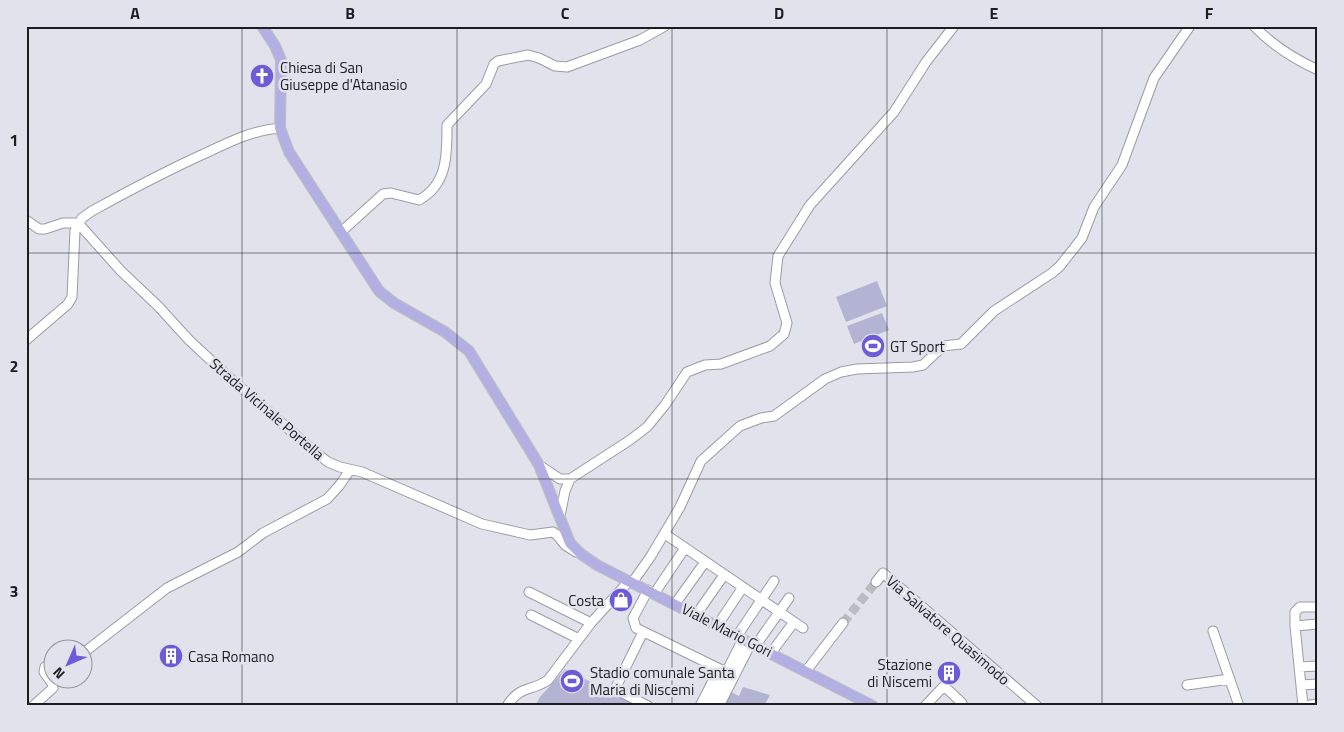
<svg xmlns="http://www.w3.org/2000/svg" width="1344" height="732" font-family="'Titillium Web',sans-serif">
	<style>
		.green { fill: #b3b4d3 }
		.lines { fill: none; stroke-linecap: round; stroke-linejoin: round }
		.minor-tunnel { stroke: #babbc3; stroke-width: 9; stroke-dasharray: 9 4.5; stroke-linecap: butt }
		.minor-casing { stroke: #9b9ba4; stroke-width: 11 }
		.major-casing { stroke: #c0c0c1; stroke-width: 12 }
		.minor { stroke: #fff; stroke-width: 9 }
		.major { stroke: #b2b0e2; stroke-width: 10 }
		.grid { fill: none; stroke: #1d1d20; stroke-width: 1; stroke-opacity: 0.55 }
		.labels { text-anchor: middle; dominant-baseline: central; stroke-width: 5; stroke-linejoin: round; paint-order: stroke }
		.poi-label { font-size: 15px; fill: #1d1d20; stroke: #e1e2ec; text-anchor: start }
		.street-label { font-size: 15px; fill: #1d1d20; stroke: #e1e2ec }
		.neatline { fill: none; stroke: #1d1d20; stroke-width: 2 }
		.grid-label { font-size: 16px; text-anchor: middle; font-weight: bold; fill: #1d1d20 }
	</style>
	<rect width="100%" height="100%" fill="#e1e2ec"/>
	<!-- green -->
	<path class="green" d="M877,281L887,306L846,322L836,297Z
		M882,313L889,330L854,344L847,326Z
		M565,669L639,706H535L540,697Z
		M743,687L770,695L764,706H724L731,692L739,696Z"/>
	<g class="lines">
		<!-- minor-tunnel -->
		<path class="minor-tunnel" d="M843,623L876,582"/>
		<!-- minor casing -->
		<g class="minor-casing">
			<path id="minor" d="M1254,26C1272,45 1294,59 1318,70
				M26,220L39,229H45L63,223H78L121,271L158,306L189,340L232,380L315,452L328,462L340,467L362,472L482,524L530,535L553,532L557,535L565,545L576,552
				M341,232L383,194L391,193L419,200C448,184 447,154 447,125L486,84L494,64L498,61L528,55L539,58L555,66L567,67L640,40L665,26
				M26,340L68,304L72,297L75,231L82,218L92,211C130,190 168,170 208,152C231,141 254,130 280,128
				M539,465L560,479H570L630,440L647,427L665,405L687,372L705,365L721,364L770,346L784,334L787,323L775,283L778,256L810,205L894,112L926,62L954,26
				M560,516L565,491L570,479
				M665,534L803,628
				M876,582L883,573L1037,706
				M632,583L651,556L680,507L701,461L740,426L761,418L774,416L825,379L841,372L857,369L913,367L923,365L943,346L961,344L994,311L1052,273L1060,266L1082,238L1094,207L1122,165L1154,78L1190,26
				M648,590L633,618L636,628L726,672
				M529,592L591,623
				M654,594L685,548
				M675,604L705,562
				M531,615L579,639
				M696,615L724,575
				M717,626L743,587
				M1295,626L1318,624
				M1213,631L1239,706
				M643,632L615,689L648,706
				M737,636L774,581
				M756,645L789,598
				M771,653L794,622
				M82,654L167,588L238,552L263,533L327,499L339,486L350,470
				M1299,667L1318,666
				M806,671L843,623
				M1187,685L1230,679
				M1301,685L1318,684
				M33,706L53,688L52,683L44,672L45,667L52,662
				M507,706C520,685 531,692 548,680L591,623L629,581
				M700,706L719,669
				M709,706L743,639
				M719,706L751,643
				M925,706L944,686L962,703
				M1303,706L1295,626V612L1300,607H1318
				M1303,706L1318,704"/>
		</g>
		<!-- major casing -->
		<g class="major-casing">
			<path id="major" d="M262,26L275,46L281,60L280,128L289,152L379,291L394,303L445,332L469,351L539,465L570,543L581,554L597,565L873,706"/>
		</g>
		<!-- minor -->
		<use href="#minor" class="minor"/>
		<!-- major -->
		<use href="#major" class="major"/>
	</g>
	<!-- grid -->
	<path class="grid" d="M242,26V706M457,26V706M672,26V706M887,26V706M1102,26V706M26,253H1318M26,479H1318"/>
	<!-- icons -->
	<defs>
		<g id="church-disc" transform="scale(1.25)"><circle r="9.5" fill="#6c5dd7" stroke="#e1e2ec"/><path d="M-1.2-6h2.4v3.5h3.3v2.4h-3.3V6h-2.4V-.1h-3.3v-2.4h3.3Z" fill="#fff"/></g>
		<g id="stadium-disc" transform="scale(1.25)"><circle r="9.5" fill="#6c5dd7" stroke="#e1e2ec"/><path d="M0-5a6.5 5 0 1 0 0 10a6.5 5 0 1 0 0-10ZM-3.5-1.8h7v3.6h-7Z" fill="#fff"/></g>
		<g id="shop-disc" transform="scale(1.25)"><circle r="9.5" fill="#6c5dd7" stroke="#e1e2ec"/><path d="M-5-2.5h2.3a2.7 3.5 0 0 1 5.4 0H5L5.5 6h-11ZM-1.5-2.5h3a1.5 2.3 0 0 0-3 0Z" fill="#fff"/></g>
		<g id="building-disc" transform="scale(1.25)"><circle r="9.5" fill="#6c5dd7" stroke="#e1e2ec"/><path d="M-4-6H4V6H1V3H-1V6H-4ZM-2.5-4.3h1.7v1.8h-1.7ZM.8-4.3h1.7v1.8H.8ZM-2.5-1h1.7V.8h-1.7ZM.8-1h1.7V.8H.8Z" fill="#fff"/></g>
	</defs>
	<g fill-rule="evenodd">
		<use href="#church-disc" x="262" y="76"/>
		<use href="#stadium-disc" x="873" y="346"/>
		<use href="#shop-disc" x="621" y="600"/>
		<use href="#building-disc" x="171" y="656"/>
		<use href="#building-disc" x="949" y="673"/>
		<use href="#stadium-disc" x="572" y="681"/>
	</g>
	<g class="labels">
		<!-- poi labels -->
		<g class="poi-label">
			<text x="280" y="67">Chiesa di San<tspan x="280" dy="17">Giuseppe d'Atanasio</tspan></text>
			<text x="890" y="346">GT Sport</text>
			<text x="604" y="600" text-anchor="end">Costa</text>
			<text x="188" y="656">Casa Romano</text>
			<text x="932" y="664" text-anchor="end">Stazione<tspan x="932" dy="17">di Niscemi</tspan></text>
			<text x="590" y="672">Stadio comunale Santa<tspan x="590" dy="17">Maria di Niscemi</tspan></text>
		</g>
		<!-- street labels -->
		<g class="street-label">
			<text transform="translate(267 409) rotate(41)">Strada Vicinale Portella</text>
			<text transform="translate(727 630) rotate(27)">Viale Mario Gori</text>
			<text transform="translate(948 630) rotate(41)">Via Salvatore Quasimodo</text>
		</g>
	</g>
	<!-- border -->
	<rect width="1344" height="732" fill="none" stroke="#e1e2ec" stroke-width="55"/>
	<!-- north arrow -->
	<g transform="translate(68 664) rotate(225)"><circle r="24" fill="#e1e2ec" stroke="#93939a"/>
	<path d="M0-4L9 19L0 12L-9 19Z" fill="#6c5dd7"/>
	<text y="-8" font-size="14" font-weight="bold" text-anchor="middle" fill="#1d1d20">N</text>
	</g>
	<rect x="28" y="28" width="1288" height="676" class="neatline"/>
	<g class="grid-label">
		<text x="135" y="19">A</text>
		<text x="350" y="19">B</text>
		<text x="565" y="19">C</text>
		<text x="779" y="19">D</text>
		<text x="994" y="19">E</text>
		<text x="1209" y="19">F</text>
		<text x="14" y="146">1</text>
		<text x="14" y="372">2</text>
		<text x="14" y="597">3</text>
	</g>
</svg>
